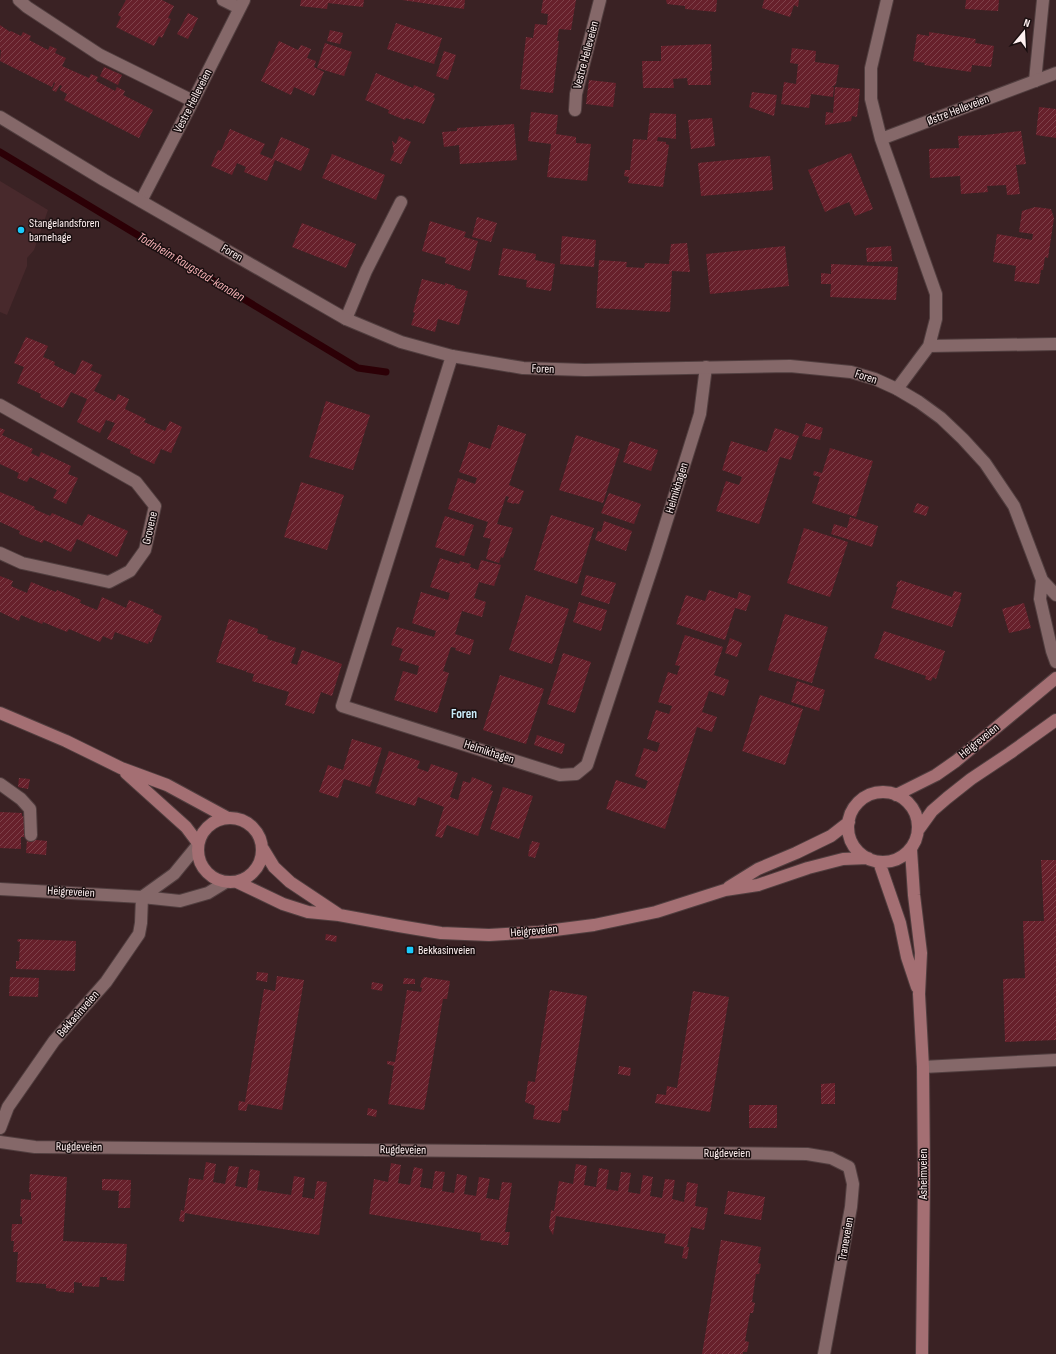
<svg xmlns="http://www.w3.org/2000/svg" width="1056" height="1354" font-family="'Sofia Sans Condensed',sans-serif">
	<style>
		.built { fill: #48292c }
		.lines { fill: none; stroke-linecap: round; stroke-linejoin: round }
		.stream { stroke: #2c0006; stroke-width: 7 }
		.building { fill: url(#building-hatch) }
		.service-casing { stroke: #513e3f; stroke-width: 14 }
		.minor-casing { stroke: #513e3f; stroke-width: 14 }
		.tertiary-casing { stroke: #513e3f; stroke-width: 14 }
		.secondary-casing { stroke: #513e3f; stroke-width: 14 }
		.service { stroke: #856869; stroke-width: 12 }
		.minor { stroke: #856869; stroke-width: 12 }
		.tertiary { stroke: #856869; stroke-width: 12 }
		.secondary { stroke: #a46f73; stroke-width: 12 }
		.poi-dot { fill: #1acafc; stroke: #1a0f10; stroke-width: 1.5 }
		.labels { text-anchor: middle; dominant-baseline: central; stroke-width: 3; stroke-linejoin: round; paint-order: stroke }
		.street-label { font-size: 12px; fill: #fff1f1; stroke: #1a0f10 }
		.poi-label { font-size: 12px; fill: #fff1f1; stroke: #1a0f10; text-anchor: start }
		.water-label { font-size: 13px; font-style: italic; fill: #f5b1b5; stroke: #1a0f10 }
		.neighbourhood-label { font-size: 13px; font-weight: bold; fill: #c8eaf8; stroke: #1a0f10 }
	</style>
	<defs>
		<pattern id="building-hatch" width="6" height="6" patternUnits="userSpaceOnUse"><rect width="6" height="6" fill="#67202b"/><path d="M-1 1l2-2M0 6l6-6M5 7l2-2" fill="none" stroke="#7e414a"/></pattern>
	</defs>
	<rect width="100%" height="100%" fill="#3a2224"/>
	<!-- built -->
	<path class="built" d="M0,181L48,210L34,250L27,258V266L7,315L0,312Z"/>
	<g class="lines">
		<!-- stream -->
		<path class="stream" d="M0,152L358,368L386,372"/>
	</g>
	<!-- building -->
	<path class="building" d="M126,0H162L174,6L168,18L171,19L162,38L159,36L154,46L116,27L121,17L118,15Z
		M301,0H364L363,7L328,3L327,9L300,6Z
		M402,0H465L464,9Z
		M543,0H576L571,30L559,29L557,41H559L553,93L520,89L526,37L533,38L535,24L547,25L548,14L541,13Z
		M666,0H717L716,12L685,9V6L667,4Z
		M764,0H799L798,7L794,5L790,17L762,8Z
		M966,0H999L998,11L965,9Z
		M188,13L198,18L188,39L177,34Z
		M396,23L442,38L434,64L387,49Z
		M0,25L10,32L11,31L21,36L23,32L31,36L29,40L48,50L50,46L57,49L55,53L66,58L62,66L89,78L91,74L98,77L96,81L115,91L117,87L125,91L123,95L153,110L139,138L64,100L67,94L60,90L62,86L60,85L56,92L52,90L55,83L54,82L52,87L0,61L1,50H0Z
		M330,30L343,33L340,44L327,41Z
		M929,32L976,39L975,43L994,46L991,67L972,65L971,72L924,65L925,63L913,61L917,34L929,36Z
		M279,41L298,50L301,45L311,49L307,58L316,61L314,67L324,72L314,96L294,87L291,95L261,81Z
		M325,43L352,52L344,76L317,68Z
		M711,44L712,71H710L711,85H688L687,78L673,79L674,88H643L642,61H661V46Z
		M792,48L816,51L815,62L839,65L836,84L834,86L831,87H834L833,97L811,94L809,108L781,104L784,82L796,84L798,64L790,63Z
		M444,51L456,55L448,80L436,76Z
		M104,67L122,75L118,85L100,76Z
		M376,73L413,88L414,85L435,94L433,97L435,98L424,124L406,118L405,120L388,113L389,110L365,100Z
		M589,80L616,83L613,107L586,104Z
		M835,87L860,89L857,117L852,116L851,121L825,125L826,112L833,113Z
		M752,92L777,95L774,116L749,107Z
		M1039,107L1056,109V138L1036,135Z
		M531,112L558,115L556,134L576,137V143L591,144L587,181L547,177L551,144L528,141Z
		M650,113L676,114V139L658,137L657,141L666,142V144L669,145L663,187L628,183L629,177L624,176L625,170H630L633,139L647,140Z
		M712,118L715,146L691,149L688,120Z
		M514,124L517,160L460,164L459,145L444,147L442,132L457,131V128Z
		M230,129L265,144L260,154L272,159L281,137L310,149L301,171L275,160L267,181L244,172L246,167L237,163L232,175L211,166L218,150L221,151Z
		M1021,131L1026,164L1016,165L1020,194L1007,195L1006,185L987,186L988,192L961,194L960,176L930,178L929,149L959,148L958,136L985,135Z
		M399,136L411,142L401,164L390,160L394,152L392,141L396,144Z
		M851,153L873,209L855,216L849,202L825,212L808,170Z
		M332,154L385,175L376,200L322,178Z
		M770,156L773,190L701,196L698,163Z
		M1035,207L1051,209L1054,218L1048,258L1045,257L1043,270H1041L1039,284L1014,281L1016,266L993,262L997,234L1032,240L1033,234L1019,232L1022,211Z
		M477,217L497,223L491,242L472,237Z
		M430,221L466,232L464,237L478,241L470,271L445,263L446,258L422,251Z
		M302,223L356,244L346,268L292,247Z
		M562,236L596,240L594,267L560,264Z
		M687,243L690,272L672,271L670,312L596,308L599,260L627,262L626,267L644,268L645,263L669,264L671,244Z
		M785,246L789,286L710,294L706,254Z
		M891,246L892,261L867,262L866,248Z
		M503,248L536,254L535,260L555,264L551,291L526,287L527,280L498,275Z
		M831,264L898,267L896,300L830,297L831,284H821V273L831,274Z
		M422,279L445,285V283L455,286V288L468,291L459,325L438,319L435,332L411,325L415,313L413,312Z
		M26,337L48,346L43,357L55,362L54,365L75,375L82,360L93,365L90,370L102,375L94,391L115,401L118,394L129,399L125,409L146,419L144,422L165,431L170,421L182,427L171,453L161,449L154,464L130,453L131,450L107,439L115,423L106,420L100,433L77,422L87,399L71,392L63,408L40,397L41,394L17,383L24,367L14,363Z
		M326,401L370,415L353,470L309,457Z
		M806,423L823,428L820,440L802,436Z
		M498,425L526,434L509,485L524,491L519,504L514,503V504L507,502L509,497L506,496L497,524L513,528L503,558L501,557L499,563L486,559L491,539L483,537L488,522L448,509L458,478L475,484L477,478L459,472L469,442L490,449Z
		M0,428L5,430L2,435L33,449L31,453L39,457L41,452L71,466L68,474L78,478L66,504L53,498L57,490L30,477L27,482L17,478L19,473L0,464Z
		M775,428L799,436L791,460L780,457L759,524L716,511L726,481L739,485L742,477L722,470L731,441L767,452Z
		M576,435L620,449L603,503L559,490Z
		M630,441L658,450L651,471L623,462Z
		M830,448L873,461L856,517L812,503L820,477L813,475L814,471L822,473Z
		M301,482L344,495L327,550L284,537Z
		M0,492L35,507L34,509L50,516L52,513L82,526L88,514L128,531L117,557L77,539L71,552L44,540L42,543L19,534L20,531L0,522Z
		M609,493L641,504L634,524L601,513Z
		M917,503L929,507L926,516L913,512Z
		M551,515L594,528L577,584L534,570Z
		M445,516L474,525L464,556L435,547Z
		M850,517L878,526L872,547L831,534L834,524L847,528Z
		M604,521L632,531L626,551L595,540L598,531L601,532Z
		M804,528L848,542L830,597L787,583Z
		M440,558L459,564L460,561L471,564L470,567L478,570L481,560L501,565L494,586L479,582L474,598L486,602L482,617L462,611L455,634L474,640L470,655L455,650L456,648L451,647L443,671L449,673L437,713L394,700L403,671L417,675L419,666L399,660L403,649L391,645L397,627L434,637L436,631L412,623L421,592L448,600L450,593L430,587Z
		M586,575L616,583L609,604L581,595Z
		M0,576L13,581L11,586L27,593L31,582L56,592L57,590L81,600L80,603L97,610L102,597L126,608L129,600L154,610L153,612L162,616L151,643L149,641L148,644L115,632L112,640L103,636L100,642L69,629L67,632L43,622L42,624L21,615L19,621L0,612Z
		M900,580L952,597L954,591L962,593L960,599L961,600L952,627L891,608L898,587H896L898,581L900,582Z
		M709,590L737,599L739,592L751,596L746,611L735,608L725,640L676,624L686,595L705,601Z
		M526,595L569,609L552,664L509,650Z
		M579,602L607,610L601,631L573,622Z
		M1024,603L1031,628L1009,633L1002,609Z
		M785,614L828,627L812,683L768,670Z
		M229,619L258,629L257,633L268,636L267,639L296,648L291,663L297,665L302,650L342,664L332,696L321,692L314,714L285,705L289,692L252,681L254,674L246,672L247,670H246L245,671L216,662Z
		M884,631L945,651L936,679L933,677L931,681L925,679L926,676L874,658L876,652H877Z
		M685,635L723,647L714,675L729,680L724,696L709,691L702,712L717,717L712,732L697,727L665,829L606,809L616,780L645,789L648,781L635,776L644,748L657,752L660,743L647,739L656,710L669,714L672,706L658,702L668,672L677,675L680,666L675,665Z
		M730,638L742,643L737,657L725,653Z
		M563,653L591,662L575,713L547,704Z
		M500,675L544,689L526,744L483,730Z
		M797,681L825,690L819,711L791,702Z
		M760,695L803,709L785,765L742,751Z
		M537,735L565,744L562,754L534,745Z
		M352,739L382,748L370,787L344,779L338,798L319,792L328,765L343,770Z
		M389,751L420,761L417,768L428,772L431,764L458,773L450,797L458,800L463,781L470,783L472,777L492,785L490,790L493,791L478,836L447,825L442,838L435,836L444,807L418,797L415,806L375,793Z
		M19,778L30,779L28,789L18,787Z
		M503,787L533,796L519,839L490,829Z
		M0,812L22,813V816H27L26,837H21V849L0,848Z
		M27,839L47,841L46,855L26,853Z
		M532,841L540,843L535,858L528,856L530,844L531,845Z
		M1041,860H1056V1040L1005,1042L1003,979L1025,978L1023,921H1044Z
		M326,934L337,936L336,942L325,940Z
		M18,939L76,941L75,971L16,969V961H19L20,942L17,941Z
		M257,972L268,973L267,982L256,980Z
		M277,976L304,980L282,1110L248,1104L246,1111L238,1110L239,1101L245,1102L264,989L275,991Z
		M10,977L39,978L38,997L9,996Z
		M424,977L450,981L447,999H443L424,1110L388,1104L394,1066L387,1064V1061L395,1062L407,990L421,992L422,988L420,987L422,979H423Z
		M404,978L415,979V984H403Z
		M372,982L383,984L382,991L371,989Z
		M550,990L587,996L568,1111L562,1110L560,1123L533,1119L535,1106L525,1102L528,1081L535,1082Z
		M693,991L729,997L710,1112L655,1103L657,1094L666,1095L667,1086L677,1088Z
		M619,1066L631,1068L630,1076L618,1074Z
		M835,1083V1104H821V1084Z
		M749,1105H777V1128H749Z
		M368,1108L377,1110L376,1117L367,1115Z
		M206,1162L216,1164L213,1182L225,1184L229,1166L239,1167L235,1186L247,1188L250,1169L260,1171L257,1190L291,1195L294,1176L305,1178L302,1197L314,1199L317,1181L327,1182L319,1235L185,1213L184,1222L179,1221L181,1210L184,1211L189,1178L203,1180Z
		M391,1163L401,1165L398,1183L410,1185L414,1167L423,1169L420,1187L432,1189L435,1171L445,1172L442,1191L454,1193L457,1174L467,1176L464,1194L476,1196L479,1177L490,1179L486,1198L499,1200L502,1182L512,1183L505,1232H510L508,1245H501L502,1243L480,1240L481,1233L369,1214L374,1179L388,1182Z
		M576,1164L587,1166L584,1185L596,1187L599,1168L609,1170L606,1189L618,1191L621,1172L631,1173L628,1192L640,1194L643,1175L653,1177L650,1196L662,1198L665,1179L675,1180L672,1199L684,1202L687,1182L698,1184L695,1206L708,1208L704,1230L691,1227L687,1247H689L687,1259L682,1258L684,1247L664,1243L666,1234L556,1216L553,1235L549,1228L551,1210L554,1211L559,1181L573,1184Z
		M30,1174L67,1177L63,1241L127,1244L124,1281L107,1280V1277H100L99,1287L82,1286V1283L74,1282V1293L56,1291V1289L46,1288V1284L16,1282L18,1252H13L14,1241H11L12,1224H22V1217L20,1216L21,1199L31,1200V1192H29Z
		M102,1179L131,1180L130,1208H118L119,1191L102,1190Z
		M728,1191L765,1197L761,1220L724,1214Z
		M721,1240L761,1247L758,1263L761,1264L759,1274H756L752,1302L755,1303L753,1313H750L745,1341L749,1342L747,1352H743V1354H702Z"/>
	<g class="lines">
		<!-- service casing -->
		<g class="service-casing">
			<path id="service" d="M1035,81L1043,0
				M575,110L576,94L600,0
				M346,319L366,271L401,202
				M0,784L21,799L30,809L31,835
				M923,1067L1056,1060"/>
		</g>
		<!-- minor casing -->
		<g class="minor-casing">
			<path id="minor" d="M19,0L27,7L100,55L193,101
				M223,0L239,8
				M887,0L871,68V99L881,139L936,294V319L929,346
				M881,139L1056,73
				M141,201L193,101L244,0
				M452,356L342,706L560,775L576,774L587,765L656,555L700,414L706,367
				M897,389L929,346L1056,344
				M0,405L136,482L155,506L145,550L130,571L109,582L22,563L0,553
				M0,889L142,897L180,901L208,893L226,882
				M142,897L174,874L197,846
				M0,1128L8,1107L54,1041L106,982L139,934L141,923L142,897
				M0,1142L35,1147L807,1154L831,1158L849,1167L853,1184L851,1207L824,1354"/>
		</g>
		<!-- tertiary casing -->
		<g class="tertiary-casing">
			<path id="tertiary" d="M0,117L104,180L346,319L401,342L452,356L523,368L585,370L790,366L851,372L875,379L897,389L919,402L941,418L963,439L985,463L1014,506L1042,580L1056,595
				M1042,580L1040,599L1052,651L1056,662"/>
		</g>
		<!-- secondary casing -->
		<g class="secondary-casing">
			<path id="secondary" d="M0,713L66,741L121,768L167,785L226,817
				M126,773L186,827L198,843
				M848 827a35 35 0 1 1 70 0a35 35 0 1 1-70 0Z
				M896,795L936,775L956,761L1056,678
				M198 850a32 32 0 1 1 64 0a32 32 0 1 1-64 0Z
				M919,829L932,811L947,798L971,779L1010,753L1056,720
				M263,849L274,867L290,882L338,914
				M911,850L914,895L921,953L919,994L923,1067L924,1177L922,1354
				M879,862L900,923L907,957L917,987
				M237,882L283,904L308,912L339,915L399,926L441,933L489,935L539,932L594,925L656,912L725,890L758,885L808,868L843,859L868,858
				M729,887L758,869L796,853L831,836L849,822"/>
		</g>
		<!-- service -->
		<use href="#service" class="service"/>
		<!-- minor -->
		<use href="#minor" class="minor"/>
		<!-- tertiary -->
		<use href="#tertiary" class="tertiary"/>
		<!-- secondary -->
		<use href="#secondary" class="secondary"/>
	</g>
	<!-- markers -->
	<g class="poi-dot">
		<circle cx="21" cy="230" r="4"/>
		<rect x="406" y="946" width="8" height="8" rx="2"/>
	</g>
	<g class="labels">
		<!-- street labels -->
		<g class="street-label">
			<text transform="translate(586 55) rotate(-75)">Vestre Helleveien</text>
			<text transform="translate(193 101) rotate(-63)">Vestre Helleveien</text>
			<text transform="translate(958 110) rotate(-21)">Østre Helleveien</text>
			<text transform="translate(232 253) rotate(30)">Foren</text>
			<text transform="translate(543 369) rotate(2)">Foren</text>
			<text transform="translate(866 377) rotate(18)">Foren</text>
			<text transform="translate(677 488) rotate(-73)">Helmikhagen</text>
			<text transform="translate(150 528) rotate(-77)">Grovene</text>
			<text transform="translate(979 741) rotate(-39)">Heigreveien</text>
			<text transform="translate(489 752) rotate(18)">Helmikhagen</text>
			<text transform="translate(71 892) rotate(3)">Heigreveien</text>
			<text transform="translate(534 931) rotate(-5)">Heigreveien</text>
			<text transform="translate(78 1014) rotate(-49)">Bekkasinveien</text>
			<text transform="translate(79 1147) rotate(1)">Rugdeveien</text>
			<text transform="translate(403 1150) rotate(1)">Rugdeveien</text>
			<text x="727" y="1153">Rugdeveien</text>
			<text transform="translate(923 1174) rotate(-90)">Asheimveien</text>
			<text transform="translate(846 1239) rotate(-80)">Traneveien</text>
		</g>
		<!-- poi labels -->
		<g class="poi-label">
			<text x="29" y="223">Stangelandsforen<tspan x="29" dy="14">barnehage</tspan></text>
			<text x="418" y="950">Bekkasinveien</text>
		</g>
		<!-- water labels -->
		<g class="water-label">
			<text transform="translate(191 267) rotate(31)">Todnheim Raugstad-kanalen</text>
		</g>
		<!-- neighbourhood labels -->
		<g class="neighbourhood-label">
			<text x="464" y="714">Foren</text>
		</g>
	</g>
	<!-- north arrow -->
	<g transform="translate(1024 32) rotate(18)" stroke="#1a0f10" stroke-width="3" paint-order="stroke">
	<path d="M0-3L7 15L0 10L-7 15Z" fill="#fff1f1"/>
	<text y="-6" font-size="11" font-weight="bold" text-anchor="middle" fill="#fff1f1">N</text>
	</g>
</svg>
